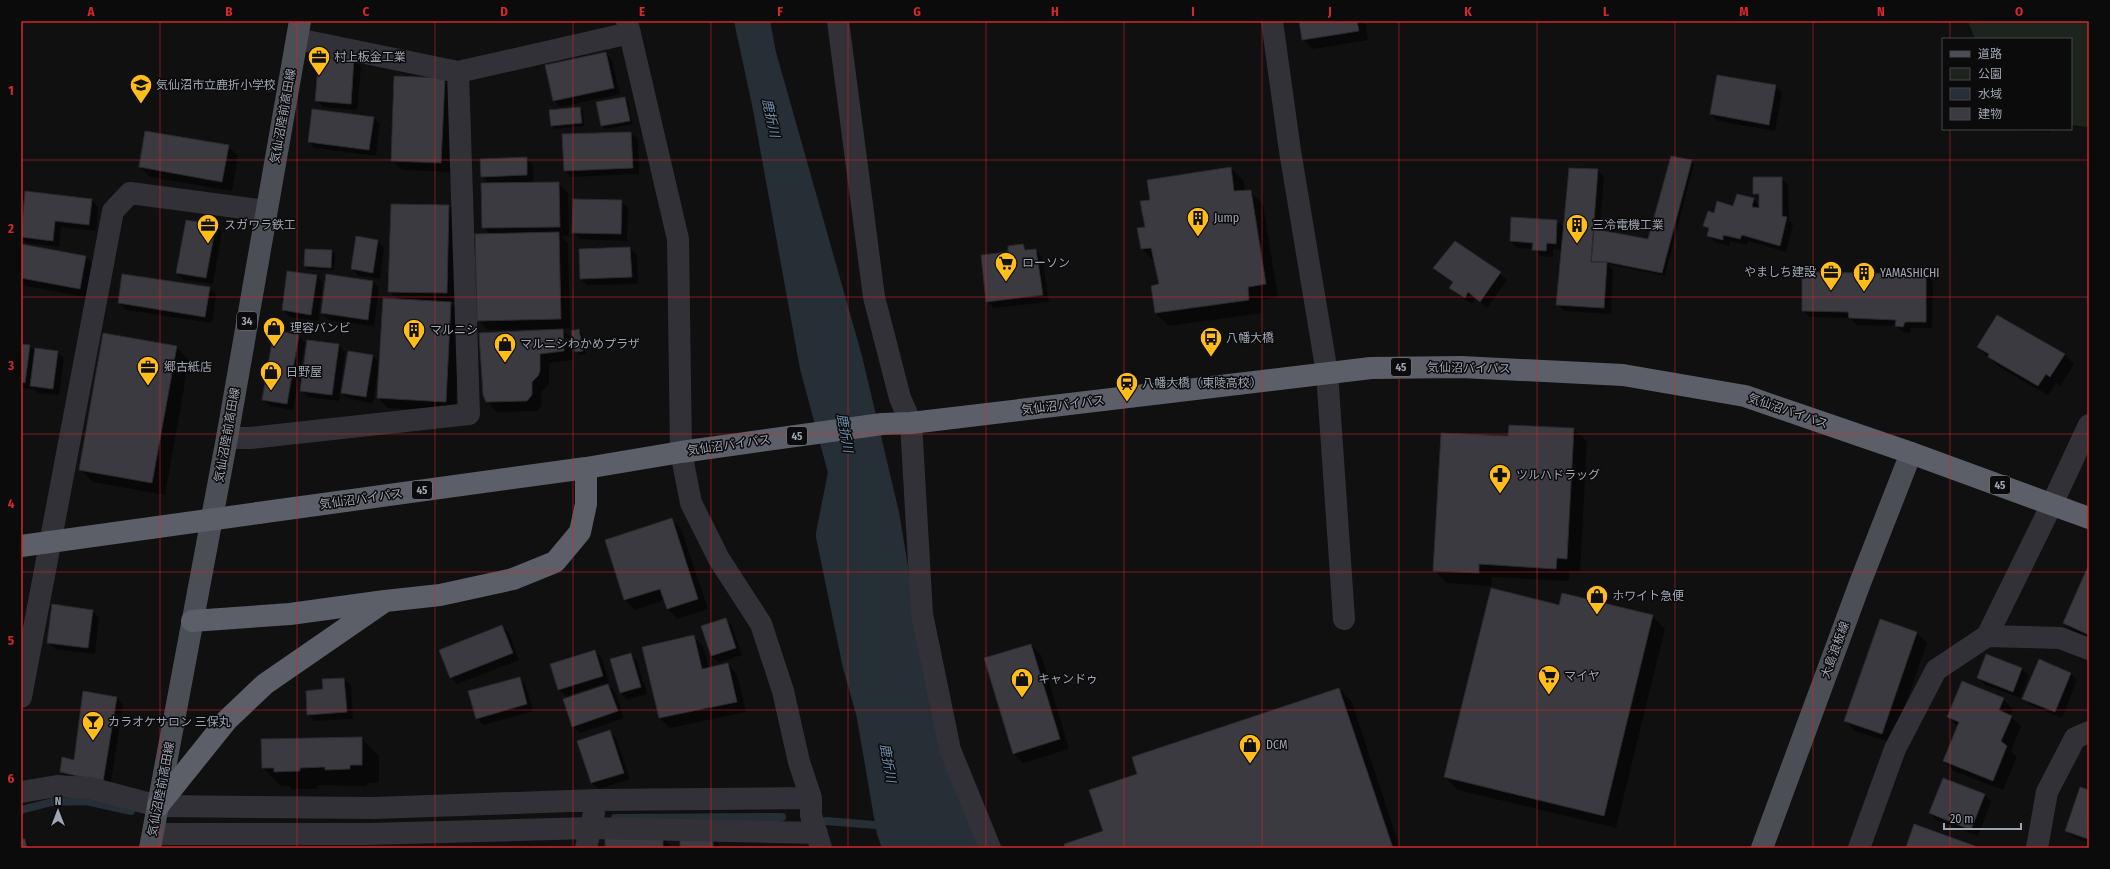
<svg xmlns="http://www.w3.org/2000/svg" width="2110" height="869" font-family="'Fira Sans Condensed','Noto Sans JP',sans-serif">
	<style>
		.green { fill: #1c241d }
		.water { fill: #262e36 }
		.shadow { fill: #0007 }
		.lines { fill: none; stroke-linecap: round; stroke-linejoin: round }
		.stream { stroke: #262e36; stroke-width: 8 }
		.river { stroke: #262e36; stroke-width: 46 }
		.building { fill: #3a3a40; stroke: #2a2a2e }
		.minor { stroke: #313137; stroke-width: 22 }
		.major { stroke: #4c4e56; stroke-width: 22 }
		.highway { stroke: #5c5f68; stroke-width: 22 }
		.highway-bridge { stroke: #5c5f68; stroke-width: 22 }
		.grid { fill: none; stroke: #d62828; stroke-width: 1; stroke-opacity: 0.55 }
		.labels { text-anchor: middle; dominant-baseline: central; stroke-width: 3; stroke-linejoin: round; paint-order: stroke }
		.shield { fill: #0b0b0c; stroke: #737782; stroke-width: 1 }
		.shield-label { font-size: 11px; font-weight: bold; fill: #a0a5b4 }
		.poi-label { font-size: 12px; fill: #a0a5b4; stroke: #0b0b0c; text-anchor: start }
		.street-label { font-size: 12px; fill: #a0a5b4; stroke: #0b0b0c }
		.water-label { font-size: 13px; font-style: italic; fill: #7392b2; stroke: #0b0b0c }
		.neatline { fill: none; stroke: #d62828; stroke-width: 1.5 }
		.grid-label { font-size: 13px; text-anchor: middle; font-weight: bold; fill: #d62828 }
	</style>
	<rect width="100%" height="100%" fill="#101011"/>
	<!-- green -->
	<path class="green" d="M1968,21H2089V127L2071,125V39H1975Z"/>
	<!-- water -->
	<path class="water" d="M734,21H770L776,52L862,356L899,512L913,596L984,848H928L893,734L841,521L800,369L753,110Z"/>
	<!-- shadow -->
	<path class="shadow" d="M1300,21H1365L1368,40L1313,49L1303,39Z
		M606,53L612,60L620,94L560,107L554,100Z
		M354,60L361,67L357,110L323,107L316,100Z
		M445,79L455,89L451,172L402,170L392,160Z
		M1775,86L1782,93L1775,131L1718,121L1711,114Z
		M625,98L628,101L632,124L605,129L602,126Z
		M580,108L583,111L584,126L555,129L552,125Z
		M373,117L380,124L376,156L315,148L309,142Z
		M1985,129H2050V132L1986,130Z
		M631,133L638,140L639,174L571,177L564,170Z
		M228,146L238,156L232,191L150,177L140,167Z
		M526,158L533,165L534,183H558L568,193L569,236H561L568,243L570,328L561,329L572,340L573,360L549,363V381L548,386L541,392L542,405L537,411L497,412L487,402L545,329L488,330L478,320L491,235L483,227L490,184L482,176Z
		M1691,161L1694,164L1665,276L1608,264L1613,270L1611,314L1564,311L1557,304L1562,250L1553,249V257L1540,256L1534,249L1517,248L1511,241L1557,221L1564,228L1598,170L1604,177L1600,231L1649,240Z
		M1231,168L1244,181L1245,191H1250L1263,204L1278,297L1261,300L1262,313L1168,326L1156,313L1160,285L1155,262L1142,249L1151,200Z
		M1781,178L1788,185L1789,220L1793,225L1786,252L1748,241L1747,245L1730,241L1729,246L1715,242L1708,235L1709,230L1705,226L1715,214L1754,199L1760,206V199L1754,193Z
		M26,193L91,200L98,207L96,231L61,227L59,247L27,243L21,237Z
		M621,201L628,208L627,241L580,239L574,233Z
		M449,206L459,216L456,302H450L461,313L455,412L388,408L378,398L380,369H378L373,403L349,399L342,393L372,355L380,363L398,300L389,291Z
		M215,226L222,232L213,284L184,280L177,273Z
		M378,241L384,248L380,279L359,276L352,269Z
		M1456,242L1507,280L1487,308L1475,298L1472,304L1457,294L1451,288L1453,283L1435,268Z
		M21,245L86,257L96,267L90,298L21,285Z
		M1023,245L1028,251L1035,250L1042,257L1049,302L994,308L987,301L1009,252Z
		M630,248L637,255L638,284L587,285L581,279Z
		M332,251L335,254L334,270L308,269L305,266Z
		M1926,275L1933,282L1932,328H1911L1910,333L1903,332L1896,326L1857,325L1850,318L1810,317L1803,310Z
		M317,276L323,283L318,321L290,317L283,310Z
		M373,282L379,288L374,326L329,320L322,313Z
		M209,288L216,295L212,323L126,310L119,303Z
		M579,330L582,334L586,354L579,355L576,351Z
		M299,336L305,343L293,410L270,406L263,399Z
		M21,345L30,346L35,351L57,352L64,358L59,395L38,393L32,387V389L21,388Z
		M339,345L345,352L339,401L308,397L301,391Z
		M176,347L189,360L165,495L93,482L80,469Z
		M1978,347L2064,354L2074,364L2060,386L2056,383L2048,395L1999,367Z
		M1509,426L1574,429L1587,442L1580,571H1569V581L1492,577L1491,586L1447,583L1434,570L1509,437Z
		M671,519L681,529L708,609L677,619L668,609L665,600L635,610L625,600L606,541Z
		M2089,567V640L2074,633L2064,623Z
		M1560,606L1652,616L1665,629L1616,828L1458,790L1445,777Z
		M92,611L99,617L95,654L55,649L48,642Z
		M725,619L732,626L742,655L719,663L712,656L702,627Z
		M1880,620L1917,633L1927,643L1892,743L1855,731L1845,721Z
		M502,626L509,633L519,660L457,684L451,677Z
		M693,636L703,646L709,669L728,664L737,674L746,712L670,728L660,718Z
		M1031,645L1041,655L1069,749L1023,763L1013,753Z
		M595,652L602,658L609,683H607L615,692L624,718L580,733L573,726L607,685L606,683L566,696L559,690Z
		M631,655L637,661L647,694L627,700L621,693L611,660Z
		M1987,656L2022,669L2029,675L2020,698L1985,685L1978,678Z
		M2071,673L2077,680L2062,718L2030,705L2024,699Z
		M519,678L526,685L533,711L483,725L477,718Z
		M344,679L351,685L353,719L315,721L308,715L324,690Z
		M1339,689L1352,702L1400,848H1066L1104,831L1139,774Z
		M117,698L123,705L110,788L67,779L61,772L75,762Z
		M2003,699L2013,709L2010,716L2021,726L2011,751L2017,757L2003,790L1954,771L1944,761L1958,727L1948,717Z
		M609,731L616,738L630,779L599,789L592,783L579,741Z
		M361,738L379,756V782L367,783V786L317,785V789H292L289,786H281L263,768L262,740Z
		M1944,779L1985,795L1991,802L1978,836L1936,820L1930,813Z
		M2081,788L2089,791V843L2073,837L2066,830Z
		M662,837L669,844V848H606Z
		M713,838L719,845L720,848H681Z
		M25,840L32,846V848H21V841Z
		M1907,847H1975V848H1908Z"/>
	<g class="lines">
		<!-- stream -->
		<path class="stream" d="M21,810L52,802L86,801L131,811
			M615,818L782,817
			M826,821L899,827"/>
		<!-- river -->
		<path class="river" d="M850,461L852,469L839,535L865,661L879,711L899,827L906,848"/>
	</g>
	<!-- building -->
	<path class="building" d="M1299,21H1357L1359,31L1302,40Z
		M606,52L614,88L553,101L545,65Z
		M319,56L354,59L351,104L315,101Z
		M1717,75L1776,85L1769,125L1710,114Z
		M394,76L445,78L441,163L391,161Z
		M625,97L630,121L601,126L596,102Z
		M580,107L582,123L551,126L549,110Z
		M312,109L374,117L369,150L308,142Z
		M145,131L229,145L222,182L139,167Z
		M631,132L633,168L564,171L562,134Z
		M1671,156L1692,160L1662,273L1607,262H1591L1594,229L1648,239Z
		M527,157V175L481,177L480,159Z
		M1231,167L1234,191L1251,190L1266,284L1248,287L1249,300L1155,313L1151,286L1159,284L1151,248L1141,249L1137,228L1145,227L1140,201L1150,200L1147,180Z
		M1569,168L1598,169L1591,262H1607L1604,308L1556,305Z
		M1753,177H1782V216L1787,217L1780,246L1742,235L1740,239L1723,235V240L1707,236L1709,228L1703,226L1708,211L1714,213L1717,201L1733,206L1737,194L1754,198L1752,207L1759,208V194H1753Z
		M559,182L560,227L482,228L481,183Z
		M25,191L92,199L89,225L55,221L53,241L21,237Z
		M573,199L622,200L621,234L572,233Z
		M391,204L449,205L447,293L388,292Z
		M1511,217L1557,220L1556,244L1547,243L1546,251L1532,250L1533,243L1510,241Z
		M186,220L216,225L206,278L176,273Z
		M559,232L561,319L477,321L475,234Z
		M356,236L378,240L373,273L351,269Z
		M1455,241L1501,272L1480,302L1468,292L1465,298L1449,288L1453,282L1433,268Z
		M21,244L86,256L80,289L21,278Z
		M1023,244L1025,250L1036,249L1043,295L986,302L981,255L1008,252V246Z
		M630,247L632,277L580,279L579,249Z
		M305,249L332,250L331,268L304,266Z
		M287,271L317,275L311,315L282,310Z
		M1802,272L1926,274V322H1905L1903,327L1895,326L1896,320L1849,318L1848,312L1802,311Z
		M122,274L210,287L205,317L118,303Z
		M326,274L373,281L368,320L321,313Z
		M383,298L451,302L446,402L377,398Z
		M1997,315L2065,354L2050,377L2046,374L2038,386L1988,357L1989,354L1977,347Z
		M563,329L564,351L540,354V371L538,376L532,382V395L527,401L486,402L483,395L479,333Z
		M579,329L583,351L575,352L571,331Z
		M274,330L299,335L287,404L262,400Z
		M103,333L177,346L152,483L79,470Z
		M307,340L339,344L332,395L300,391Z
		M21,344L30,345L25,383L21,382Z
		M35,348L58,351L53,389L30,386Z
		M348,351L373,355L366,397L341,393Z
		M1509,425L1574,428L1567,559L1557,558L1556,569L1479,564V573L1433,571L1441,433L1508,436Z
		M672,518L698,599L667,609L660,589L624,600L605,540Z
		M2089,564V635L2063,623Z
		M1491,588L1559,605L1562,593L1653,615L1604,816L1444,777Z
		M52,604L93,610L88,648L47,643Z
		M726,618L736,648L711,656L701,626Z
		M1880,619L1917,632L1882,734L1844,721Z
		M502,625L513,653L450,678L439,650Z
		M694,635L702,669L728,663L737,702L659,718L642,647Z
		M1031,644L1060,739L1013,754L984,658Z
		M595,650L603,676L558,690L550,664Z
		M631,653L641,687L620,693L610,659Z
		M1986,654L2022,668L2013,692L1977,678Z
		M2039,659L2071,673L2055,712L2022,699Z
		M520,677L527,704L476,719L468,691Z
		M344,678L347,712L307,715L306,691L323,689L322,679Z
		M1962,681L2004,698L1999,710L2012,716L2001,741L2007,746L1993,781L1943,761L1959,722L1947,717Z
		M608,684L618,711L572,727L563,699Z
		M1339,688L1393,848H1065L1064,844L1103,831L1089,790L1137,774L1132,757Z
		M83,691L117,697L103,782L60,772L62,757L74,760Z
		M610,730L624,773L591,783L577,741Z
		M362,737V765H350V769L325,770V767L300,768V771L274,772V768H262L261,739Z
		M1943,778L1985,794L1971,830L1929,813Z
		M2080,787L2089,790L2088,839L2065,831Z
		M1914,824L1975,846V848L1906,847Z
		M605,836H663V848H605Z
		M713,837V848H680V838Z
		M21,839H25L27,848H21Z"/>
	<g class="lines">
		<!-- minor -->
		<path class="minor" d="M627,21L678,239L681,452L691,503L719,559L761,624L783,691L799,762L811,798V815L821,848
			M838,21L874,297L900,398L911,423L922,614L950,750L990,848
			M1272,21L1290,151L1327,373L1344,619
			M297,39L458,72L630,33
			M227,438H250L469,414L458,72
			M1987,636L2052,504L2089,425
			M21,697L113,211L130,193L266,211
			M21,792L57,786L90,788L158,806L374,808L597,800L811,798
			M153,834H367L591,828L817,833
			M586,848L594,813
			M1859,848L1895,749L1936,670L1987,636L2060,638L2089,649
			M2037,848L2047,792L2075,738L2089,732"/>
		<!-- major -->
		<path class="major" d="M150,848L227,438L300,21
			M1762,848L1860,583L1911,453"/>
		<!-- highway -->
		<path class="highway" d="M258,513L586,468L681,452L882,424L911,423L1371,368L1461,367L1623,375L1745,396L1911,453L2089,518
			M192,621L290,614L385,601L440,595L513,579L555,562L580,532L586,504V468
			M158,806L227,720L265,684L381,604"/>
		<!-- highway-bridge -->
		<path class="highway-bridge" d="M21,546L258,513"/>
	</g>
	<!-- grid -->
	<path class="grid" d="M160,21V848M297,21V848M435,21V848M573,21V848M711,21V848M848,21V848M986,21V848M1124,21V848M1262,21V848M1399,21V848M1537,21V848M1675,21V848M1813,21V848M1950,21V39M1950,129V848M21,160H2089M21,297H2089M21,434H2089M21,572H2089M21,710H2089"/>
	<!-- icons -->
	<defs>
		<g id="office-pin" transform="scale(1.15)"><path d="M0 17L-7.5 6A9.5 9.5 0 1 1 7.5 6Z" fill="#ffbd1a" stroke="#0b0b0c"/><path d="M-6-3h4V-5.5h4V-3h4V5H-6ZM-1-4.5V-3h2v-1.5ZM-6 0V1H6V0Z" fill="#111"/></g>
		<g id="school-pin" transform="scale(1.15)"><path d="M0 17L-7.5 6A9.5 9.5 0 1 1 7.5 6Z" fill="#ffbd1a" stroke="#0b0b0c"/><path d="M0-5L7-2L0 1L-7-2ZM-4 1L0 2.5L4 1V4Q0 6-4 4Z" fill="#111"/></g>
		<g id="building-pin" transform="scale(1.15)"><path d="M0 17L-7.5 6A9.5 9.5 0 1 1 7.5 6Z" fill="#ffbd1a" stroke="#0b0b0c"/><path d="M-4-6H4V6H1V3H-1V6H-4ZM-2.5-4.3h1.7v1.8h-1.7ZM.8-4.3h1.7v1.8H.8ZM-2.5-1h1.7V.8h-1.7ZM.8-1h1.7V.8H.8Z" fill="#111"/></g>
		<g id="supermarket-pin" transform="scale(1.15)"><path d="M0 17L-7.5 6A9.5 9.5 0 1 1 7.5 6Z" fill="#ffbd1a" stroke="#0b0b0c"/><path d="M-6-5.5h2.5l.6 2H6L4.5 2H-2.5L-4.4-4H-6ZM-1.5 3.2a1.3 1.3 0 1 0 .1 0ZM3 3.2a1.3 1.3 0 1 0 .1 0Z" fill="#111"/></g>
		<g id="shop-pin" transform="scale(1.15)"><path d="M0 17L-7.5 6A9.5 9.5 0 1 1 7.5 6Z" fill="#ffbd1a" stroke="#0b0b0c"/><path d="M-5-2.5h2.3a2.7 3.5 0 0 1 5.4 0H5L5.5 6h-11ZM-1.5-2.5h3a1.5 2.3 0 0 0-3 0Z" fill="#111"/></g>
		<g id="bus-pin" transform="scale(1.15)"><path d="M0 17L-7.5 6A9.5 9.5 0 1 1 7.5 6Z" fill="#ffbd1a" stroke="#0b0b0c"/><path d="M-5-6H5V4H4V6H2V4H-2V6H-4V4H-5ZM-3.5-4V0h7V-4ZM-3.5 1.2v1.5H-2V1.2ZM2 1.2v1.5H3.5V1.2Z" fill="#111"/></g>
		<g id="station-pin" transform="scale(1.15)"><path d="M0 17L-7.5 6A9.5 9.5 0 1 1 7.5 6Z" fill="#ffbd1a" stroke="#0b0b0c"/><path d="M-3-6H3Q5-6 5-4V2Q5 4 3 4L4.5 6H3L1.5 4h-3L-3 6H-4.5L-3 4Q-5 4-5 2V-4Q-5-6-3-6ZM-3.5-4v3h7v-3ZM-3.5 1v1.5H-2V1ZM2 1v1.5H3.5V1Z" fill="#111"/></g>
		<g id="pharmacy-pin" transform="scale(1.15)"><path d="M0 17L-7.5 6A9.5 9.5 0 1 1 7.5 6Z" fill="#ffbd1a" stroke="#0b0b0c"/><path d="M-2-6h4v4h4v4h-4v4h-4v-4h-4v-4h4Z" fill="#111"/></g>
		<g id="bar-pin" transform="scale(1.15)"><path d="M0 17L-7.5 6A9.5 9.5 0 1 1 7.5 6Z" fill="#ffbd1a" stroke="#0b0b0c"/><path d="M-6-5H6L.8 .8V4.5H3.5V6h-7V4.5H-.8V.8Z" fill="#111"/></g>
	</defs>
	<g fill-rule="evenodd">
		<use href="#office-pin" x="319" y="57"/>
		<use href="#school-pin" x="141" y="85"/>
		<use href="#building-pin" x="1198" y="218"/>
		<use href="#office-pin" x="208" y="225"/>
		<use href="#building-pin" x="1577" y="225"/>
		<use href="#supermarket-pin" x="1006" y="263"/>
		<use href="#office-pin" x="1831" y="272"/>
		<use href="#building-pin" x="1864" y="273"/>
		<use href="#shop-pin" x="274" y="328"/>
		<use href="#building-pin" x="414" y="330"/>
		<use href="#bus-pin" x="1211" y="338"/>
		<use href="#shop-pin" x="505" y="344"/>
		<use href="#office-pin" x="148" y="367"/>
		<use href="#shop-pin" x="271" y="372"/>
		<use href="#station-pin" x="1127" y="383"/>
		<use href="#pharmacy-pin" x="1500" y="475"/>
		<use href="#shop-pin" x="1597" y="596"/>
		<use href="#supermarket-pin" x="1549" y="676"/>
		<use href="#shop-pin" x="1022" y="679"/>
		<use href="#bar-pin" x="93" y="722"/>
		<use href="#shop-pin" x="1250" y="745"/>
	</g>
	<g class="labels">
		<!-- shield labels -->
		<g class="shield">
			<rect x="237" y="312" width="20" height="18" rx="3"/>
			<rect x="1391" y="358" width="20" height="18" rx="3"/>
			<rect x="787" y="427" width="20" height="18" rx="3"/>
			<rect x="1990" y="476" width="20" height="18" rx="3"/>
			<rect x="412" y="481" width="20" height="18" rx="3"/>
		</g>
		<g class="shield-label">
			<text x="247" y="321">34</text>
			<text x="1401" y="367">45</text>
			<text x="797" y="436">45</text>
			<text x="2000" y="485">45</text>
			<text x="422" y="490">45</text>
		</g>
		<!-- poi labels -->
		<g class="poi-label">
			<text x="334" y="57">村上板金工業</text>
			<text x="156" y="85">気仙沼市立鹿折小学校</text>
			<text x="1214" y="218">Jump</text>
			<text x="224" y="225">スガワラ鉄工</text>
			<text x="1592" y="225">三冷電機工業</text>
			<text x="1022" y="263">ローソン</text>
			<text x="1816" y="272" text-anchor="end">やましち建設</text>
			<text x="1880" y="273">YAMASHICHI</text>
			<text x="290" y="328">理容バンビ</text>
			<text x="430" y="330">マルニシ</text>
			<text x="1226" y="338">八幡大橋</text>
			<text x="520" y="344">マルニシわかめプラザ</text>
			<text x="164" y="367">郷古紙店</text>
			<text x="286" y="372">日野屋</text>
			<text x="1142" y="383">八幡大橋（東陵高校）</text>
			<text x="1516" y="475">ツルハドラッグ</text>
			<text x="1612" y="596">ホワイト急便</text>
			<text x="1564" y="676">マイヤ</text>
			<text x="1038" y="679">キャンドゥ</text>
			<text x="108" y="722">カラオケサロン 三保丸</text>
			<text x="1266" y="745">DCM</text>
		</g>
		<!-- street labels -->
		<g class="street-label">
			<text transform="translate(283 116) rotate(-80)">気仙沼陸前高田線</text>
			<text transform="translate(1469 368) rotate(1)">気仙沼バイパス</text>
			<text transform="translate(1063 405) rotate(-7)">気仙沼バイパス</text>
			<text transform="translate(1788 411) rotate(19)">気仙沼バイパス</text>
			<text transform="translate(227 435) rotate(-80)">気仙沼陸前高田線</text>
			<text transform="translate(729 445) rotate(-8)">気仙沼バイパス</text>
			<text transform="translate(361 499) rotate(-8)">気仙沼バイパス</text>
			<text transform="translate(1835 650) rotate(-70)">大島浪板線</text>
			<text transform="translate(161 789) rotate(-79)">気仙沼陸前高田線</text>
		</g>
		<!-- water labels -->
		<g class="water-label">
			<text transform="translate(771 118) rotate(78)">鹿折川</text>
			<text transform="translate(845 433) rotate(80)">鹿折川</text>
			<text transform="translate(888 763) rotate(80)">鹿折川</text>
		</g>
	</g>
	<!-- border -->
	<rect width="2110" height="869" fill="none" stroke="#0b0b0c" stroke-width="44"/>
	<!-- legend -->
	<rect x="1942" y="38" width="130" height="92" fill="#0b0b0c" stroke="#47494f"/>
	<rect x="1950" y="51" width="20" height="6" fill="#4c4e56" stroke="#47494f"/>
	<text x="1978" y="58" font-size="12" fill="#a0a5b4">道路</text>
	<rect x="1950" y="68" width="20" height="12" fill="#1c241d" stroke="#47494f"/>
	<text x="1978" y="78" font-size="12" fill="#a0a5b4">公園</text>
	<rect x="1950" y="88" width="20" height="12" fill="#262e36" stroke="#47494f"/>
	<text x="1978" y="98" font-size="12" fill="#a0a5b4">水域</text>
	<rect x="1950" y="108" width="20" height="12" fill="#3a3a40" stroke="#47494f"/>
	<text x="1978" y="118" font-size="12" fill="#a0a5b4">建物</text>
	<!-- north arrow -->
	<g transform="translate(58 811)" stroke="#0b0b0c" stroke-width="3" paint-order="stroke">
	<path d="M0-3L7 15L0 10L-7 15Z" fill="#a0a5b4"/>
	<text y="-6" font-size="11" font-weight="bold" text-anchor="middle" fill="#a0a5b4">N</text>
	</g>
	<!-- scale -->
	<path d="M1944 823v6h77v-6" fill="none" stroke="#a0a5b4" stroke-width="2"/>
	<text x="1950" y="823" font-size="12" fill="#a0a5b4" stroke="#0b0b0c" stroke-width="3" paint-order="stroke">20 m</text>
	<rect x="22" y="22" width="2066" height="825" class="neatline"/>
	<g class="grid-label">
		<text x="91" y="16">A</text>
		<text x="229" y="16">B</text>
		<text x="366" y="16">C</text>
		<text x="504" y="16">D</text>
		<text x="642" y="16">E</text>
		<text x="780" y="16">F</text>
		<text x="917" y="16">G</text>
		<text x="1055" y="16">H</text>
		<text x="1193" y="16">I</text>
		<text x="1330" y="16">J</text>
		<text x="1468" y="16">K</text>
		<text x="1606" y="16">L</text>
		<text x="1744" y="16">M</text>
		<text x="1881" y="16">N</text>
		<text x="2019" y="16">O</text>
		<text x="11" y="95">1</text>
		<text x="11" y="233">2</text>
		<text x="11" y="370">3</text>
		<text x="11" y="508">4</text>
		<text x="11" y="645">5</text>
		<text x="11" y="783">6</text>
	</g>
</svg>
